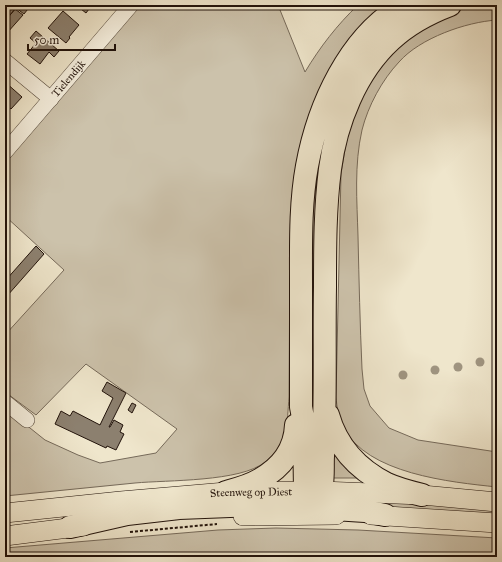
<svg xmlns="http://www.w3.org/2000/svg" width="502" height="562" font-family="'IM FELL Great Primer',serif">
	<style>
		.green { fill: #ccc2ab; stroke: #766a5a }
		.building { fill: #8c806f; stroke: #21120a }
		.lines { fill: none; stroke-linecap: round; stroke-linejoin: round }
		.minor-casing { stroke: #54473a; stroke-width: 16 }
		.major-casing { stroke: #21120a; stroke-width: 20 }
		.highway-casing { stroke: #21120a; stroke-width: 24 }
		.path { stroke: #21120a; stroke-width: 2; stroke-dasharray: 3 2; stroke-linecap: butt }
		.minor { stroke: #f5efde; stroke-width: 15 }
		.major { stroke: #efe6cc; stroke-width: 19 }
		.highway { stroke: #efe6cc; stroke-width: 22 }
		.tree { fill: #9f9480 }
		.labels { text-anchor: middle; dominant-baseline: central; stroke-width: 4; stroke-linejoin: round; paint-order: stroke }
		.street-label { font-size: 11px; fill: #21120a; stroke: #f5efde }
	</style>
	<rect width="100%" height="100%" fill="#efe6cc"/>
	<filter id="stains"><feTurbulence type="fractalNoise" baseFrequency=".005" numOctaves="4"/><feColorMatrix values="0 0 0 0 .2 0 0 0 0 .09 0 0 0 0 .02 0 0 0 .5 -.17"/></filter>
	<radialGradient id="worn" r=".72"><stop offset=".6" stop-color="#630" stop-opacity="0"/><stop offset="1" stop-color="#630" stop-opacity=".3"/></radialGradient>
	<!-- green -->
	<path class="green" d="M139,5H278L305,72C320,47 337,25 358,5H386L355,32L343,47L324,80L316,97L309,118L292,214L290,243L289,397C287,423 288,444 265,462C241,482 167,480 135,483C92,487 48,492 5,496V445L9,441L5,438V408L45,440L78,455L100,463L156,453L177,429L86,364L36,415L5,392V335L64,270L5,216V162Z
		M417,5H433C410,15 380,36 366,56C318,123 316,209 315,288C315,323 314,357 314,391C316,420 319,447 315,476L314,478H312L311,476C311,419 311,363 311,306C312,213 308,102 380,32C391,21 404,13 417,5Z
		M480,5H497V20C466,22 420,38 399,62C382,80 368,106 362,130C354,165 357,201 358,236C359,280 360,325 362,369L364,389L370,406L389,428L418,440L497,452V487C450,482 367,474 343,427C338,418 337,407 336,397L341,174L346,143L352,122L365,89L397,42L460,8Z
		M331,444L358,478H331Z
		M329,496L497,508V514L365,507Z
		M276,528L358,530L497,538V557H5V548L218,530Z"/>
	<!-- building -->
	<path class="building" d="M5,5H13L16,8L5,21V11L7,9Z
		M19,5H31L24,14L16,8Z
		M76,5H96L94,8L93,7L89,9L86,13Z
		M15,9L23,15L7,33L5,31V21Z
		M63,11L79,25L69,37L70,38L66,43L48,28Z
		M36,31L59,51L54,57L49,52L40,64L27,54L36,43L30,38Z
		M5,82L22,97L11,109L5,105Z
		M36,246L44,254L7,296L5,294V281Z
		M107,382L126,393L109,427H110L114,420L123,425L120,432L124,434L116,450L107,446L106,448L55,424L61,411L70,416L73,411L100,425L113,398L102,391Z
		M132,403L136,405L132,413L128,410Z"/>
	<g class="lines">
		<!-- minor casing -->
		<g class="minor-casing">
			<g id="minor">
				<path d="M5,61L51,99"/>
				<path id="s1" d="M5,152L131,5"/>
				<path d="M5,402L27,420"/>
			</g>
		</g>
		<!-- major casing -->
		<g class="major-casing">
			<g id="major">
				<path id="s2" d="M5,513L121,501L226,492L321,491L422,495L497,502"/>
				<path d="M371,515L497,523"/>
				<path d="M243,516L336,515"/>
				<path d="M5,536L84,526"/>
			</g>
		</g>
		<!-- highway casing -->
		<g class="highway-casing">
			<path id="highway" d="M328,415C337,447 357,469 387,484C398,489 410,492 422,495
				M226,492C237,489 249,486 259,480C281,468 295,451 296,425
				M385,515L365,511L318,508L311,503L305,491L304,423L301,407C301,366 301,324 301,283C301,244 300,204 307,166C318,106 349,36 404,5
				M70,527L127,514L179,508L311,503C326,496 322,471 323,456C326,400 324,343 325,287C325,248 325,208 330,169C336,123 356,72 391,40C408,24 429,13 450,5"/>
		</g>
		<!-- path -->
		<path class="path" d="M130,532L217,524"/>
		<!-- minor -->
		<use href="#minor" class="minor"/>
		<!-- major -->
		<use href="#major" class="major"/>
		<!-- highway -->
		<use href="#highway" class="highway"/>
	</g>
	<!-- trees -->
	<g class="tree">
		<circle cx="480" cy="362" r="4.5"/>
		<circle cx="458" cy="367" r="4.5"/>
		<circle cx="435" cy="370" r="4.5"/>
		<circle cx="403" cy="375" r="4.5"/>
	</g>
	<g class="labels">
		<!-- street labels -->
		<g class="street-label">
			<text stroke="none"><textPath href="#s1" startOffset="97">Tielendijk</textPath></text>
			<text stroke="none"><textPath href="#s2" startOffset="247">Steenweg op Diest</textPath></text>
		</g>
	</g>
	<!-- margin -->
	<rect width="502" height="562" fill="none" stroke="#efe6cc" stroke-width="20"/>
	<rect x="6" y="6" width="490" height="550" fill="none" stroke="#21120a" stroke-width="2"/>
	<rect x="10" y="10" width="482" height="542" fill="none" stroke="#21120a"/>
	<!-- scale -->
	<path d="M28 44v6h87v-6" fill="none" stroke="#21120a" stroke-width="2"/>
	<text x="34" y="44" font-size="12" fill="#21120a" stroke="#f5efde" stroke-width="3" paint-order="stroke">50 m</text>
	<rect width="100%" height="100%" filter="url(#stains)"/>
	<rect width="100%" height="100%" fill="url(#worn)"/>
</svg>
